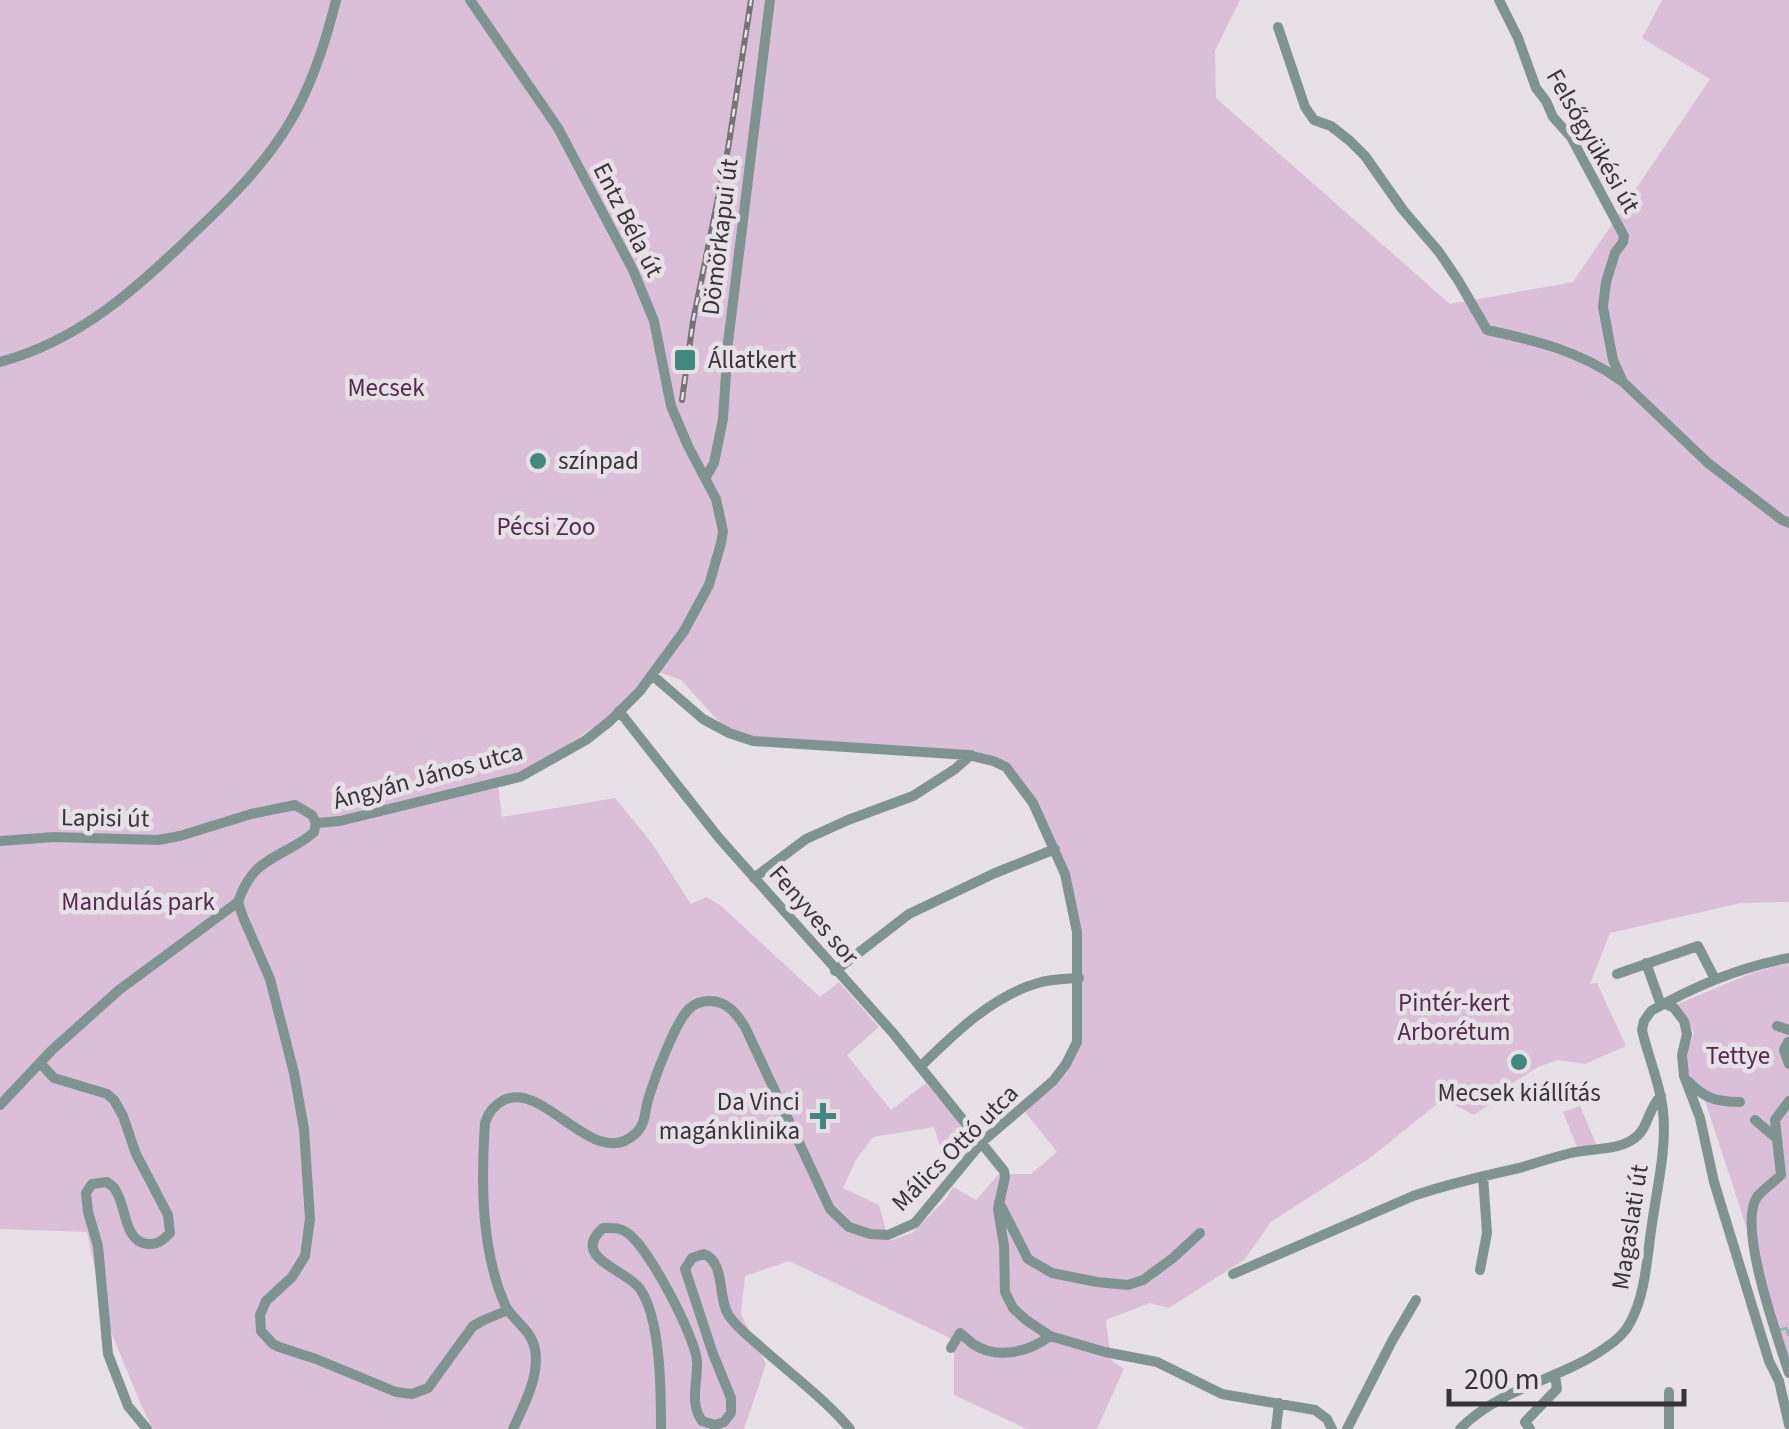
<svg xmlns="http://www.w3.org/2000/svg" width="1789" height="1429" font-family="'Source Sans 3',sans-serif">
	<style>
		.green { fill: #dbbfd9; fill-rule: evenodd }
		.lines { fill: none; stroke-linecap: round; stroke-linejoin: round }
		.stream { stroke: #84b7b1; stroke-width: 2.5 }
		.minor { stroke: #7f9491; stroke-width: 10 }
		.rail-casing { stroke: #777377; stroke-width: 6 }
		.rail { stroke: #e8e0e7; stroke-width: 2.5; stroke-dasharray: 8; stroke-linecap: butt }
		.poi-dot { fill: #428881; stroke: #e8e0e7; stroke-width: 4 }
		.labels { text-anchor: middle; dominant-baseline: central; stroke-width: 9; stroke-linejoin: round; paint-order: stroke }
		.street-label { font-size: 25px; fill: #373437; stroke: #e8e0e7 }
		.poi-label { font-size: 25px; fill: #373437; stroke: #e8e0e7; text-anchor: start }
		.park-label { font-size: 25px; fill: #542a51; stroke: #e8e0e7 }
	</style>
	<rect width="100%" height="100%" fill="#e8e0e7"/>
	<!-- green -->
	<path class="green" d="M0,0H1240L1215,51L1216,98L1450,304L1573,282L1710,79L1642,38L1662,0H1789V902L1741,903L1610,933L1590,984L1597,983L1626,1046L1585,1064L1558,1060L1538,1067L1513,1083V1089L1474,1115L1443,1099L1370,1158L1271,1222L1244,1260L1169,1308L1150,1303L1106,1320L1111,1360L1124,1369L1097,1429H1027L954,1395V1340L789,1261L745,1276L741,1314L766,1364L744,1429H153L141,1405L105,1317L87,1232L0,1229ZM653,670L681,680L729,733L780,744L968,755L1006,767L1055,849L1077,932V1042L1053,1081L1021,1107L1057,1152L1031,1174H999L976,1200L953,1187L946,1199L912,1233L889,1241L879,1205L843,1188L856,1160L873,1137L934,1127L941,1150L955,1161L974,1139L926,1083L891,1110L847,1055L879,1027L839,982L820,997L720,905L706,897L691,904L651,842L615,798L502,817L498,785L520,777L619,710Z
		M1789,963V1357L1704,1098C1701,1088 1695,1085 1690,1076C1682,1062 1689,1046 1694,1032L1675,1005L1752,973Z
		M1580,1106L1597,1146L1577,1147L1563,1112Z"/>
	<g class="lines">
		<!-- stream -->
		<path class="stream" d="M1780,1330L1786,1328L1789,1335"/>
		<!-- minor -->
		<path class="minor" d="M1499,0L1518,38L1536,88L1546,101L1553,117L1571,137L1624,236L1623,242L1615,253L1606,282L1603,307L1613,360L1623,382L1708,463L1782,520L1789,523
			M1278,27L1305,107L1314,120L1331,126L1350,141L1365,156L1403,210L1439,252L1458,280L1487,330C1534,340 1580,351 1620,380
			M0,362C81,340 137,288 195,232C231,198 265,164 290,122C312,85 326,41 336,0
			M706,477L714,463L723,419L728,343L770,0
			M619,711L719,838L893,1033L1004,1171L1005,1177L998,1209L1004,1246L1005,1292L1013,1308L1026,1320L1050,1336L1105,1352L1157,1362L1222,1394L1315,1410L1327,1419L1332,1429
			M316,823L340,821L520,777L586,740L610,721L640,691L684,631L709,585L721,543L723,531L716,499L688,446L671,406L654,321L633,270L558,128L470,0
			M0,841L54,837L158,840L180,836L251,814L295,805L312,815L316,823
			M754,878L806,839L848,820L913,796L955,769L971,755
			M238,902L243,917L270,979L294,1073L304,1129L310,1219L305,1256L292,1277L266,1301L260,1315L261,1331L273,1344L279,1347L316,1359L396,1392L412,1394L428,1388L473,1326L484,1320L508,1310
			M238,902C253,858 276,860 308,837L314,832L316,823
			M1646,963L1661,1005
			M835,971L909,914L995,873L1055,849
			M1617,974L1698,946L1715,979
			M1664,1003L1674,1008L1684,1021L1687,1034L1682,1055L1684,1076L1700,1118L1714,1182L1769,1361L1779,1381L1789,1425
			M1777,1026L1789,1030
			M1788,1042L1784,1050L1789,1064
			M40,1063L54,1078L107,1094L114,1100L123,1116L136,1154L168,1215L170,1233C163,1240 158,1245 147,1244C125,1241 126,1210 118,1195C114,1186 114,1188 107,1182L92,1184L86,1193L88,1212L98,1246L108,1354L128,1406L147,1429
			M921,1066C954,1034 992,996 1038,983C1051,979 1066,979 1079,978
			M1688,1081C1704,1098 1716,1102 1740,1102
			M1789,1101L1775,1120L1781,1175C1774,1182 1763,1189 1757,1197C1737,1227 1778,1338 1789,1373
			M0,1105L52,1050L119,990L238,902
			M1755,1120L1776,1138
			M999,1202L1028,1259L1052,1273L1097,1282L1128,1285L1143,1280L1173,1258L1200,1233
			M1480,1270L1487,1233L1483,1176
			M1233,1274L1413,1196C1448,1184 1483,1176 1519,1168C1536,1163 1554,1157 1571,1153C1591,1148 1614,1151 1632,1140C1649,1130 1647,1109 1661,1096
			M951,1348L960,1333C964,1336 968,1340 973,1344C997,1360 1029,1352 1050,1336
			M1669,1392V1429
			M513,1429C524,1405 540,1376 535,1349C531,1329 513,1321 505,1305C481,1250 481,1182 485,1123C488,1113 494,1105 504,1100C544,1080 594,1172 635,1134C646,1124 644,1114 648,1100C654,1080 675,1022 689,1009C694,1004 702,1001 710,1001C727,1001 737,1014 745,1027L830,1209L849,1227L870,1234L888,1235L915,1223L982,1142L1053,1081L1066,1064L1077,1042V932L1065,874L1033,803L1006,767L993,761L968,755L753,741L729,733L703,719L652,675
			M661,1429C661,1392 661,1319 640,1289C628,1270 569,1258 603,1228C612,1228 619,1227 626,1232C647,1244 695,1336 697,1361C698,1382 689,1403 702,1421L715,1425L724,1422L731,1413V1398L713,1354L685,1269L692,1258L704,1254C726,1263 717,1298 729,1316C738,1329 752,1339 763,1349C793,1376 825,1399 850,1429
			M1276,1429L1279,1403
			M1347,1429L1392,1341L1416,1300
			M1460,1429C1499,1388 1560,1380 1605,1348C1616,1341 1626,1332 1631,1321C1646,1293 1647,1255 1652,1224C1657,1187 1667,1149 1663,1111C1660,1083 1648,1057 1642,1030L1644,1021L1651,1011C1694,986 1740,967 1789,958
			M1530,1429L1525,1422L1557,1389L1555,1376"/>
		<!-- rail casing -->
		<g class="rail-casing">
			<path id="rail" d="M682,400L693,321L728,149L751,0"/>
		</g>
		<!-- rail -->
		<use href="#rail" class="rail"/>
	</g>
	<!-- markers -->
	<g class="poi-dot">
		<rect x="673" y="348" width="24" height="24" rx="5"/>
		<circle cx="538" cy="461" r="10"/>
		<circle cx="1519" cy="1062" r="10"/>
		<path d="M818 1101h10v10h10v10h-10v10h-10v-10h-10v-10h10z"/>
	</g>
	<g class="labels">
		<!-- street labels -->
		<g class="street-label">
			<text transform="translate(1593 141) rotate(60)">Felsőgyükési út</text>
			<text transform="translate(628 220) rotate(63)">Entz Béla út</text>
			<text transform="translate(720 237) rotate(-83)">Dömörkapui út</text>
			<text transform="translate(428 776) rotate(-15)">Ángyán János utca</text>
			<text transform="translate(105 818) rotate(1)">Lapisi út</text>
			<text transform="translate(814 915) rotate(49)">Fenyves sor</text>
			<text transform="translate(955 1148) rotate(-45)">Málics Ottó utca</text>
			<text transform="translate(1630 1227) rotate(-81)">Magaslati út</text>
		</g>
		<!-- poi labels -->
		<g class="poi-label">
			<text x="708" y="360">Állatkert</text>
			<text x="558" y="461">színpad</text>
			<text x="1519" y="1093" text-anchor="middle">Mecsek kiállítás</text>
			<text x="800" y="1102" text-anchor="end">Da Vinci<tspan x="800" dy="29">magánklinika</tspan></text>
		</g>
		<!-- park labels -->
		<g class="park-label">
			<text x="386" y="388">Mecsek</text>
			<text x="546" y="527">Pécsi Zoo</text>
			<text x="138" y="902">Mandulás park</text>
			<text x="1454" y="1003">Pintér-kert<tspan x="1454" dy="29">Arborétum</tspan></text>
			<text x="1738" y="1056">Tettye</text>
		</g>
	</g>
	<!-- scale -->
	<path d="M1449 1389v15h235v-15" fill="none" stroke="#373437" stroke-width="5"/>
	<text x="1464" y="1389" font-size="30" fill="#373437" stroke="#e8e0e7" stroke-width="8" paint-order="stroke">200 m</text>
</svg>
